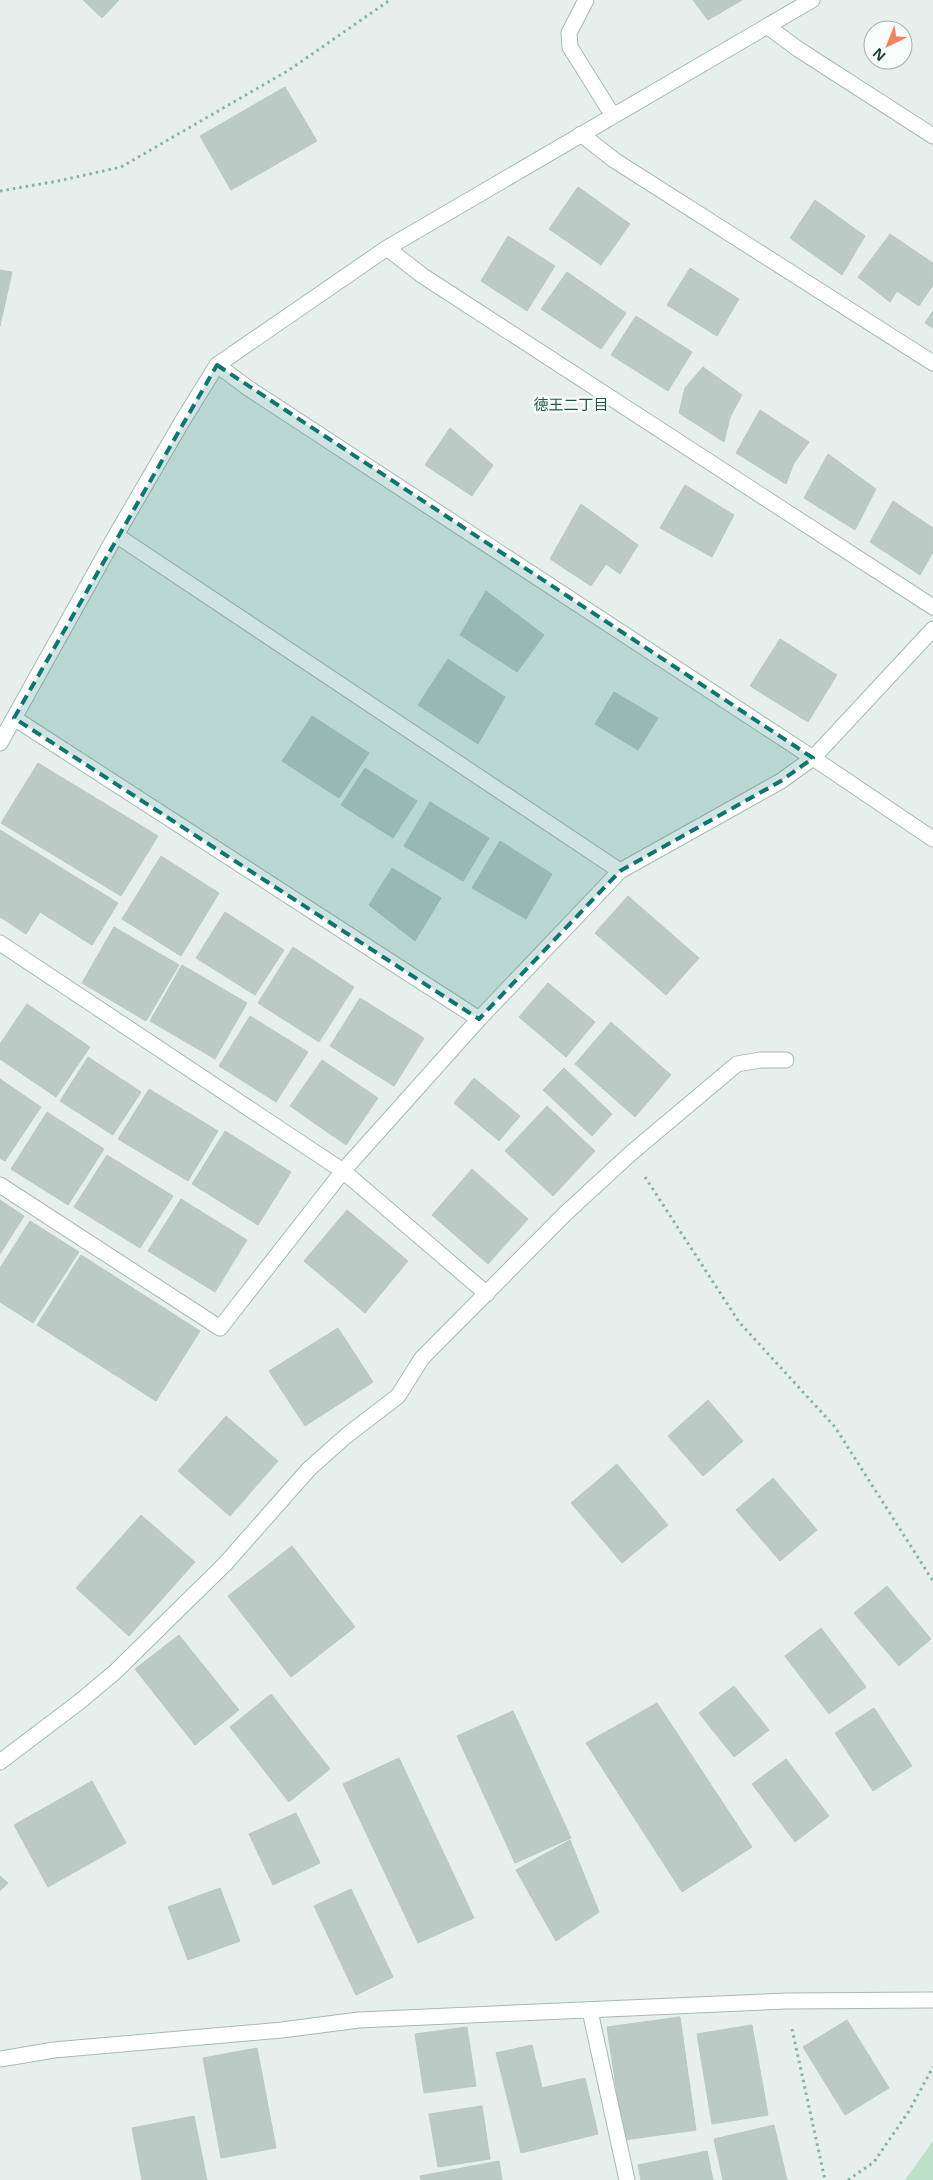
<svg xmlns="http://www.w3.org/2000/svg" width="933" height="2180" font-family="'Open Sans','Noto Sans JP',sans-serif">
	<style>
		.green { fill: #bfe0c8 }
		.building { fill: #bbcac4; stroke: #b8c9c2 }
		.lines { fill: none; stroke-linecap: round; stroke-linejoin: round }
		.minor-casing { stroke: #a8b8b2; stroke-width: 17 }
		.path { stroke: #86b3a5; stroke-width: 3; stroke-dasharray: 2.5 4; stroke-linecap: butt }
		.minor { stroke: #fff; stroke-width: 15 }
		.marked { fill: #0f766e; fill-opacity: 0.2; stroke: #0f766e; stroke-width: 4; stroke-dasharray: 10 6; stroke-linejoin: round }
		.labels { text-anchor: middle; dominant-baseline: central; stroke-width: 5; stroke-linejoin: round; paint-order: stroke }
		.neighbourhood-label { font-size: 15px; fill: #1f5548; stroke: #f7fbf9 }
	</style>
	<rect width="100%" height="100%" fill="#e6efeb"/>
	<!-- green -->
	<path class="green" d="M933,2141V2180H905Z"/>
	<!-- building -->
	<path class="building" d="M83,0H119L102,18Z
		M693,0H742L708,20Z
		M285,87L317,141L231,190L200,136Z
		M578,187L630,224L601,265L549,229Z
		M815,200L865,236L842,275L790,238Z
		M890,234L933,263V285L919,306L897,291L890,302L858,277Z
		M508,236L555,266L527,311L481,281Z
		M690,268L739,299L717,336L667,305Z
		M0,270L12,272L0,326Z
		M567,272L626,313L601,349L541,309Z
		M933,311V328L925,323Z
		M636,316L692,352L668,391L611,355Z
		M703,367L742,395L730,417L724,442L679,413L685,388Z
		M760,410L809,442L794,463L786,484L736,453Z
		M450,428L493,465L472,496L425,465Z
		M828,454L876,489L855,530L804,498Z
		M685,485L734,515L712,557L660,528Z
		M893,501L933,528V552L920,575L870,542Z
		M581,504L638,545L620,574L606,564L591,586L550,559Z
		M486,591L544,635L517,672L460,635Z
		M780,639L837,675L808,722L750,686Z
		M448,659L505,697L478,744L418,705Z
		M614,692L658,718L638,750L595,724Z
		M312,716L369,753L339,798L282,761Z
		M38,763L158,836L121,896L1,823Z
		M365,768L417,801L393,838L341,805Z
		M430,802L489,838L463,881L404,846Z
		M0,830L118,903L92,945L40,912L26,934L0,917Z
		M500,841L552,874L526,919L472,888Z
		M161,856L219,893L181,956L122,919Z
		M392,868L441,898L415,941L369,905Z
		M628,896L699,958L666,995L595,933Z
		M225,912L284,950L255,995L196,958Z
		M114,927L179,965L146,1021L82,983Z
		M293,947L354,987L319,1042L258,1003Z
		M182,965L247,1003L215,1059L150,1021Z
		M548,983L595,1022L566,1057L519,1017Z
		M360,998L424,1038L394,1086L330,1046Z
		M27,1004L90,1047L56,1097L0,1059V1044Z
		M250,1016L308,1052L276,1102L219,1066Z
		M611,1022L671,1075L635,1117L575,1064Z
		M88,1057L141,1092L113,1135L60,1101Z
		M322,1060L378,1098L346,1145L290,1106Z
		M564,1068L612,1114L592,1136L543,1090Z
		M474,1078L520,1116L499,1141L454,1103Z
		M0,1079L41,1107L5,1161L0,1158Z
		M149,1089L218,1131L188,1181L118,1139Z
		M547,1106L595,1151L553,1196L505,1151Z
		M47,1112L104,1149L68,1205L11,1169Z
		M225,1131L291,1172L258,1225L192,1184Z
		M107,1155L173,1196L140,1248L74,1207Z
		M472,1169L528,1219L488,1264L432,1215Z
		M181,1199L247,1240L215,1292L148,1251Z
		M0,1200L24,1216L0,1254Z
		M347,1210L408,1261L365,1313L304,1261Z
		M30,1221L79,1252L33,1323L0,1302V1268Z
		M81,1255L200,1331L156,1401L37,1325Z
		M338,1328L373,1382L305,1426L269,1371Z
		M708,1400L743,1441L703,1476L668,1436Z
		M226,1416L278,1461L230,1516L178,1471Z
		M617,1464L668,1525L622,1563L571,1503Z
		M773,1478L817,1530L780,1561L736,1510Z
		M141,1515L195,1562L129,1636L76,1588Z
		M292,1546L355,1627L291,1677L228,1596Z
		M887,1586L931,1639L899,1666L854,1613Z
		M821,1628L866,1687L829,1714L785,1656Z
		M179,1635L239,1710L195,1745L135,1669Z
		M734,1686L769,1730L734,1757L699,1713Z
		M271,1694L330,1769L289,1802L230,1727Z
		M657,1703L752,1847L682,1892L586,1743Z
		M874,1708L912,1766L873,1791L835,1733Z
		M513,1711L571,1838L515,1863L457,1736Z
		M399,1758L474,1918L418,1943L343,1784Z
		M786,1759L829,1816L795,1842L752,1784Z
		M92,1781L126,1843L48,1887L14,1825Z
		M296,1813L320,1863L273,1885L249,1834Z
		M570,1840L599,1912L556,1941L516,1870Z
		M0,1876L8,1883L0,1891Z
		M220,1888L240,1941L188,1960L168,1907Z
		M351,1889L393,1977L356,1995L314,1906Z
		M680,2017L696,2130L624,2140L607,2027Z
		M847,2020L889,2088L845,2115L803,2047Z
		M752,2025L768,2115L712,2124L697,2034Z
		M467,2027L476,2086L424,2093L415,2034Z
		M532,2045L542,2088L585,2078L598,2134L521,2153L496,2053Z
		M257,2048L276,2148L221,2158L203,2058Z
		M482,2106L490,2159L438,2167L429,2114Z
		M194,2116L207,2180H142L132,2128Z
		M774,2125L787,2180H723L714,2139Z
		M707,2151L713,2180H641L638,2165Z
		M499,2161L502,2180H421L420,2176Z"/>
	<g class="lines">
		<!-- minor casing -->
		<g class="minor-casing">
			<path id="minor" d="M586,0L569,33L570,47L613,116
				M767,26L798,49L933,136
				M581,134L614,160L933,363
				M387,248L423,276L933,607
				M217,365L248,388L813,758L933,839
				M14,718L479,1019
				M0,743L116,535L183,420L217,365L387,248L812,0
				M620,871L781,781L813,758L933,629
				M0,943L343,1171L487,1294
				M0,1185L220,1328L343,1171L479,1019L620,871L116,535
				M0,1762L78,1703L115,1672L225,1564L309,1469L346,1436L398,1396L422,1358L566,1213L630,1154L737,1064L760,1060H786
				M590,2011L627,2180
				M0,2059L54,2050L282,2030L359,2020L786,2001L933,2000"/>
		</g>
		<!-- path -->
		<path class="path" d="M0,191L58,181L121,167L289,70L390,0
			M645,1177L739,1322L835,1427L933,1581
			M792,2029L825,2180
			M848,2180L874,2162L909,2111L933,2067"/>
		<!-- minor -->
		<use href="#minor" class="minor"/>
	</g>
	<!-- marked area -->
	<path class="marked" d="M217,365L813,758L781,781L620,871L479,1019L14,718Z"/>
	<g class="labels">
		<!-- neighbourhood labels -->
		<g class="neighbourhood-label">
			<text x="571" y="404">徳王二丁目</text>
		</g>
	</g>
	<!-- north arrow -->
	<g transform="translate(888 45) rotate(223)"><circle r="24" fill="#f7fbf9" stroke="#a3b1ad"/>
	<path d="M0-4L9 19L0 12L-9 19Z" fill="#f4845f"/>
	<text y="-8" font-size="14" font-weight="bold" text-anchor="middle" fill="#24423a">N</text>
	</g>
</svg>
